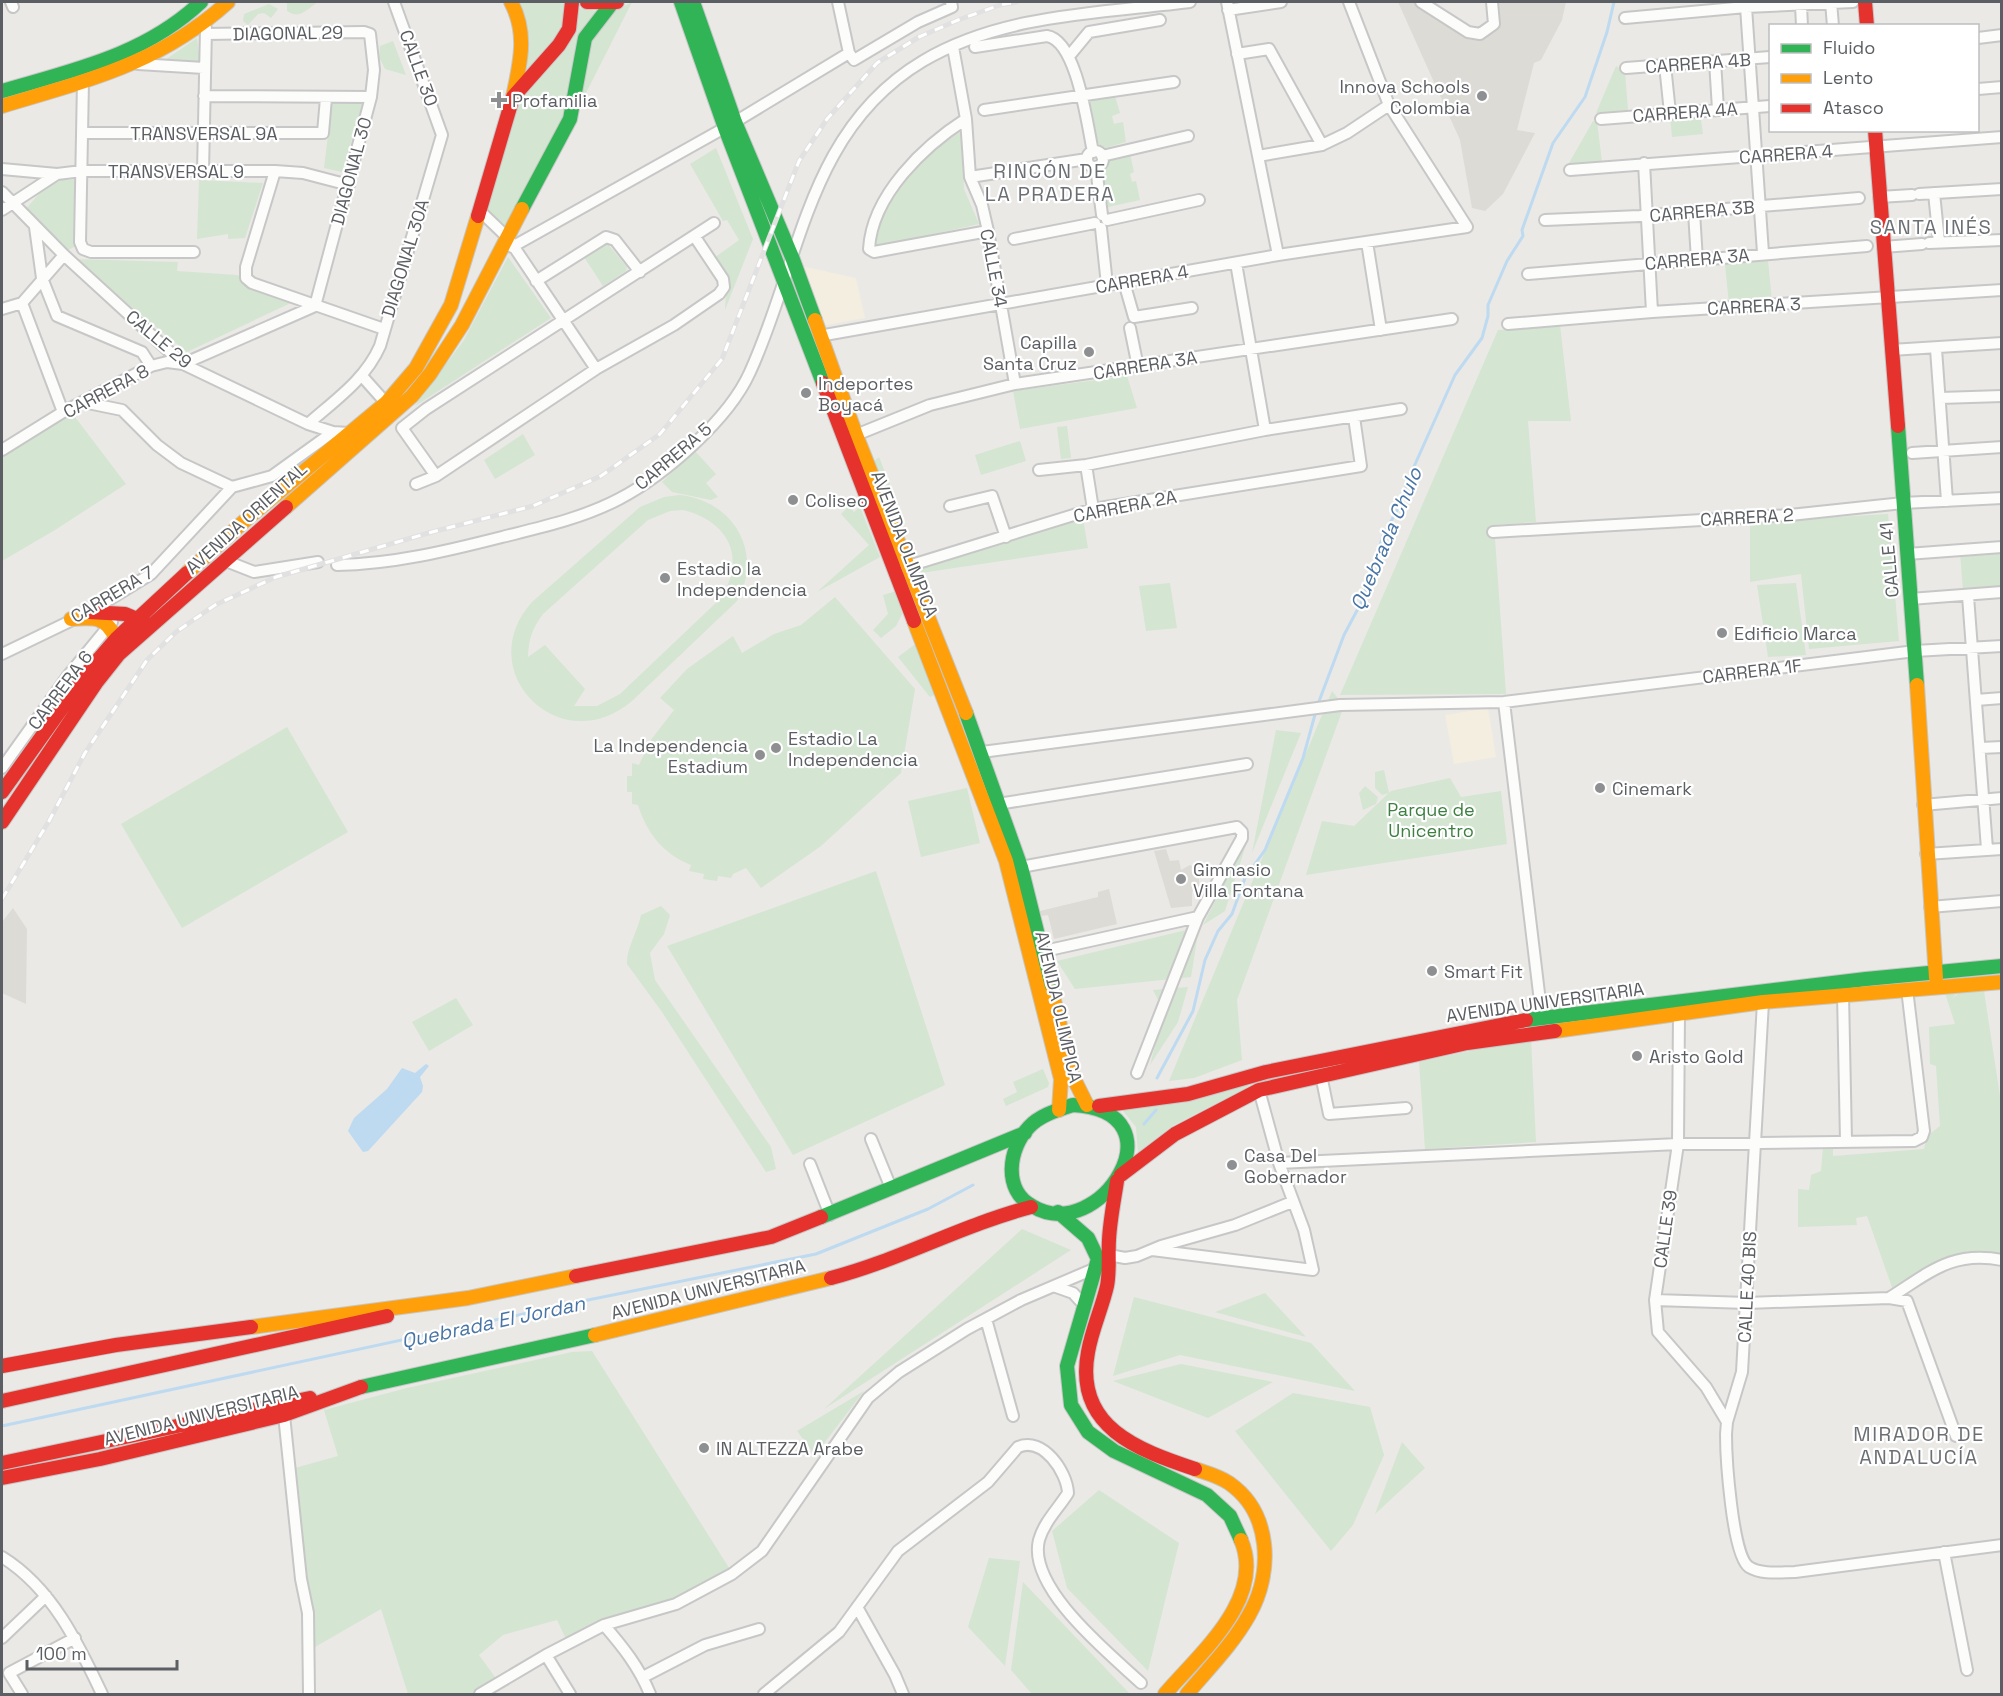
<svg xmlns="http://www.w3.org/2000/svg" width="2003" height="1696" font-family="'Space Grotesk',sans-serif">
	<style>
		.commercial { fill: #f3eee0 }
		.education { fill: #dddbd5 }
		.green { fill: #d4e5d2; fill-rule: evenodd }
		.water { fill: #bddaf1 }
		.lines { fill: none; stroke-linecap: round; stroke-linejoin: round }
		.stream { stroke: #bddaf1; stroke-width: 3 }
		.street-casing { stroke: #c7c7c7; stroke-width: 14 }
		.fast-casing { stroke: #c7c7c7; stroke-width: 16 }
		.slow-casing { stroke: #c7c7c7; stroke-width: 16 }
		.jam-casing { stroke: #c7c7c7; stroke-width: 16 }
		.street { stroke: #fcfcfb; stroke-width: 10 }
		.fast { stroke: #30b455; stroke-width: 14 }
		.slow { stroke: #ff9f0a; stroke-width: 14 }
		.jam { stroke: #e5322d; stroke-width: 14 }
		.rail-casing { stroke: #e2e1e1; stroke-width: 5 }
		.rail { stroke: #fff; stroke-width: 3; stroke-dasharray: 9; stroke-linecap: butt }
		.poi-dot { fill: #8d8f90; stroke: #fff; stroke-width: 2 }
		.labels { text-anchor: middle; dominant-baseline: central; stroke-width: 4.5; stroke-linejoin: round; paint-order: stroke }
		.street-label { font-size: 18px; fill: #5b5e62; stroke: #fff }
		.poi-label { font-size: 18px; fill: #5b5e62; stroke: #fff; text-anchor: start }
		.park-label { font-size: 18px; fill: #3d7f41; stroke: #fff }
		.neighbourhood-label { font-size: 20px; letter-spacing: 1.5px; fill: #6c7074; stroke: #fff }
		.water-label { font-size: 20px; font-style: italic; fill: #4975a6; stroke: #fff }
	</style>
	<rect width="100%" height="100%" fill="#eae9e5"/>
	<!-- commercial -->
	<path class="commercial" d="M801,266L856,278L865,318L821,326Z
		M1488,708L1496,757L1454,764L1445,715Z"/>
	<!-- education -->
	<path class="education" d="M1398,2H1415L1487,35L1495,2H1566L1562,20L1541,60L1534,63L1517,130L1535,133L1503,194L1485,211L1472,208L1460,140Z
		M1166,849L1170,861L1179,860L1181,870L1190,865L1199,872V886L1192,892V906L1171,908L1154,851Z
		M1109,889L1117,924L1054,939L1048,915L1042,916L1040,911L1098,897V892Z
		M13,908L27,929L26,1004L2,993V922Z"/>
	<!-- green -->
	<path class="green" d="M287,2H318C307,9 300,20 287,11Z
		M517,2H563C575,27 535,64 520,82Z
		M632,2L585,95L582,94L583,64L600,19Z
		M269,4L278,9L271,18L264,13L258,14L248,25L243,21L244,14Z
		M578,8L597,11L563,114L560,132L507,231L487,213L520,96Z
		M197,38L200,62L194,64L165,60Z
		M393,41L406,75L385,69L379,57L380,46Z
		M1616,66L1625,72L1628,110L1596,113Z
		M1115,96L1120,113L1112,116L1114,124L1123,122L1126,142L1105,148L1096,142L1089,103L1095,97Z
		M332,102H363L342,172L324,168Z
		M1700,113L1703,134L1672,137L1670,116Z
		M1593,121L1597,122L1602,162L1569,163Z
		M962,131L964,189L979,224L880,246L876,244C880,197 922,153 962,131Z
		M716,148L753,239L725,310L726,292L714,258L739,240L727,220L723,221L690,164Z
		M1130,154L1134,172L1130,174L1132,182L1136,181L1140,200L1108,207L1100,168L1108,158Z
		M61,180H77L78,245L66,251L25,210L44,188Z
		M199,180L263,183L245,238L228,239V234L197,239Z
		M607,243L627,267L626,271L603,286L584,257Z
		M508,257L551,318L415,406L464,340Z
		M72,259L178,262L177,271L237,275L295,301L187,352Z
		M1768,261L1772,301L1729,304L1725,264Z
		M1560,325L1571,421H1528L1536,522L1494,525L1506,694L1340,695L1498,330Z
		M1127,376L1137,408L1020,429L1013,391Z
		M72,413L126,484L55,530L2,561V457Z
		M1067,426L1071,458L1061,459L1057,427Z
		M523,434L535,455L495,479L484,460Z
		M1020,441L1026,461L981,475L975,455Z
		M695,451L716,474L706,483L718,497L711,500L672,492L662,482Z
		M879,457L897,503L888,506L872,463Z
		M680,495C734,501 764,553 737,601L632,701C560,762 470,671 532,602L640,507L664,497ZM683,510C729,521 748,559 719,600L620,694L597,706H574L585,689L545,645L528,657C528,640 533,627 543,614L648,520L670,511Z
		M849,506L854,512L860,507L880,557L817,592L869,545L841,514Z
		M1082,513L1088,548L921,573V567Z
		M1888,514L1899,641L1809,649L1801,574L1750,582V522Z
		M2001,550V589L1963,591L1960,552Z
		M1170,583L1177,628L1146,631L1139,586Z
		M1796,583L1806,655L1768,657L1757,585Z
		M897,591L902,614L896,626L881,638L873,630L888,614L883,595Z
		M835,597L915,689L901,773L821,846L761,888L746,868L733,874L731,878L718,876L717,881L703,879L704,874L689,871L691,865C663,854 647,833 638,805L632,804V792H627V776H632V763L639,765L650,741L674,710L660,698L687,669L733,636L742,653L774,634L801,625Z
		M918,642L936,694L930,697L898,657Z
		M1332,691L1344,706L1237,1000L1242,1060L1194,1078L1169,1081Z
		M287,727L348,832L182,928L121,824Z
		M1276,730L1301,733L1252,853Z
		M1384,770L1389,793L1382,795L1375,788V772Z
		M1450,778L1461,797L1501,791L1507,844L1306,875L1322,821L1354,826L1391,791Z
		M1365,786L1378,797L1376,804L1363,810L1359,793Z
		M967,788L980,843L921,857L908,801Z
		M1249,835L1225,911L1203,925Z
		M876,871L945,1085L793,1155L667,946Z
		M661,906L670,915L664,934L650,953L655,980L771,1147L776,1169L766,1172L662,1012L627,964C626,949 638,931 641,915Z
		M1199,927L1191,977L1075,989L1057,961Z
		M1188,987L1178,1022L1150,1065L1164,1012L1153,990Z
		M1984,991L2001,1103V1256C1954,1250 1930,1265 1894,1293L1867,1216L1856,1218L1857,1225L1798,1227V1189L1809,1190L1811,1175L1821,1171L1823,1148L1833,1147V1156L1924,1149L1927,1136L1940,1126L1936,1066L1930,1064L1929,1027L1955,1024L1945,993L1958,992L1951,1000L1960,992Z
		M456,998L473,1025L429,1051L412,1022Z
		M1531,1038L1536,1142L1425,1149L1419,1062Z
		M1043,1069L1049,1083L1048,1087L1006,1106L1003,1099L1017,1092L1013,1082Z
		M1240,1082L1246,1083L1248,1087L1172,1126L1138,1152L1136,1127L1119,1106L1183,1103Z
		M1022,1229L1071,1250L824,1409Z
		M1265,1293L1306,1337L1215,1312Z
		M1134,1297L1311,1343L1355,1391L1180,1355L1113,1376Z
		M592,1351L731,1571L681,1598L604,1621L566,1639L557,1620L503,1635L479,1655L498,1681L476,1694H408L381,1609L315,1647L295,1468L338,1456L324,1410L407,1388L572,1352Z
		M1181,1364L1273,1382L1208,1418L1113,1381Z
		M864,1391L815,1455L797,1431Z
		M1293,1393L1370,1407L1384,1455L1353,1525L1331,1551L1235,1431Z
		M1402,1442L1425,1468L1375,1514Z
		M1099,1490L1179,1543L1148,1671L1067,1588L1052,1531Z
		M989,1558L1020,1561L1005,1666L968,1627Z
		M1023,1582L1130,1694H1032L1011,1670Z"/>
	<!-- water -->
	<path class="water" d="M426,1064L429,1066L420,1077L423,1086L422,1092L368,1151L363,1152L348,1131L354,1118L387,1089L402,1068L415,1073Z"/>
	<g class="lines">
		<!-- stream -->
		<path class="stream" d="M1318,704L1344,635L1361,603L1383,536L1401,503L1408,480L1455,375L1482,338L1488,316V305L1507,261L1523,236L1522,230L1553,143L1585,97L1607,32L1614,2
			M1157,1078L1193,1011L1205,960L1218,931L1232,914L1245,878L1265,850L1303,758L1316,711
			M1144,1124L1156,1110
			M2,1426L588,1300L816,1254L928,1209L973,1185"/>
		<!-- street casing -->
		<g class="street-casing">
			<path id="street" d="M11,2L13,7
				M838,2L849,53L854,60L918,22L952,7L951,2
				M1227,2L1278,255
				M1421,2L1468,32L1480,34L1494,24L1492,2
				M1831,2L1833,26
				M1801,5L1802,26
				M1746,7L1763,253
				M1228,10L1281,2
				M1625,18L1746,7L1853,2
				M1978,38L2002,35
				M953,47L966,119L970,177L982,205L988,231L1015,384
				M975,47L1047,36C1077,41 1087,124 1093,152
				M1237,54L1269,49L1322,145
				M1070,55L1089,32L1160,20
				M1715,61L1718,109
				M138,64L204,68
				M1665,65L1670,113
				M1626,68L1770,57
				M83,81L80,242L83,249L91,252H194
				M1978,89L2002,87
				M204,96L371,97
				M984,110L1174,82
				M966,119C924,146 872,195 869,249L874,252L988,231
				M1601,119L1770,106
				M84,133H323L326,98
				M1087 159a8 8 0 1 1 16 0a8 8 0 1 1-16 0Z
				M1102,156L1188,136
				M1258,156L1322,145L1347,133L1389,105
				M1644,163L1652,312
				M1096,167L1102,215
				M2,169L57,174L82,171H275L303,173L349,185
				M1570,170L2002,137
				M275,171L246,267V278L252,283L384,329
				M203,172L206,28
				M970,177L1087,159
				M2,192L64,255L183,364L308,424L333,432L349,433
				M1934,193L1939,242
				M1919,194L2002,189
				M1879,197L1912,195
				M2,210L57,174
				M481,212L508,238L596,369
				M1694,212L1697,260
				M1107,220L1199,200
				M1545,220L1640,216L1859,198
				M35,227L42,278L57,316L142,352L151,366
				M1101,228L1107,285
				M1014,239L1095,223
				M1367,242L1381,330
				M1929,243L2002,240
				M512,247L735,122L849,53
				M1883,247L1922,244
				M1236,263L1265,430
				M1528,274L1867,246
				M536,281L606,237L615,240L640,272
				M1124,282L1134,317L1192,308
				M22,303L63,412
				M2,309L22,303L64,255
				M1508,324L1652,312L2002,290
				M1130,328L1138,367
				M819,336L1278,255L1467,227L1389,105L1349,2
				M1936,349L1947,501
				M1891,350L2002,343
				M362,376L386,403
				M1940,398L2002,396
				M83,402L122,410L157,445L181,463L232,487L272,476L333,432
				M308,424C335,400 365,380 380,346L442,135L394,2
				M851,437L930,405L1015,384L1452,319
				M2,450L63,412L151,366L167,362L183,364L315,306L371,97L374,70L370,34L364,32L206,34
				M1912,453L2002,447
				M1086,465L1093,509
				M1039,470L1086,465L1265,430L1401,409
				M436,476L402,428L426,409L714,223
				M416,484L436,476L596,369L674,325L719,294L724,287L723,279L695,237
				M950,506L992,496L1006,537
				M1493,532L1790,515L1903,503L2002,498
				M1907,554L2002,547
				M226,561L254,572L318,562
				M337,565C393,564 447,551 502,537C542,527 583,518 619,499C665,475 729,419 750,372C801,261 807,130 923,61C1002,14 1101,13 1190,2
				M902,568L1093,509L1361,466L1354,417
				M1968,596L1987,849
				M1910,599L2002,592
				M2,654L89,612L151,574L232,487
				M1976,700L2002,698
				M1504,702L1542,1018
				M1980,748L2002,747
				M982,752L1340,705L1504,702L1915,651L2002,646
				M2,768L67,677L112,622
				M998,804L1247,764
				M1923,805L2002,798
				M1926,854L2002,849
				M1021,867L1237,827L1242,832V838L1198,917L1137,1073
				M1930,907L2002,901
				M1040,952L1198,917
				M1843,994L1846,1141
				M1763,1002L1742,1372L1727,1422L1726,1434C1726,1456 1732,1556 1749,1567C1762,1575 1781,1572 1795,1572L2002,1545
				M1679,1013L1678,1144L1655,1300L1658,1332L1706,1387L1727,1422
				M1321,1075L1329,1114L1406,1108
				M871,1139L891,1188
				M1279,1163L1678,1144L1914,1141L1922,1137L1924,1131L1907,989
				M810,1164L830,1215
				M1152,1250L1313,1270L1304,1230L1279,1163L1259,1090
				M1109,1255L1125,1258L1137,1256L1161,1246L1235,1225L1292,1202
				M1056,1287L1073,1293L1085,1306
				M1889,1298C1929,1273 1952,1250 2002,1260
				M1655,1300L1747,1303L1889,1298L1907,1301L1956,1436
				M986,1319L1013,1416
				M284,1415L301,1579L308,1613L309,1694
				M1944,1552L1967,1670
				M2,1557C52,1588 78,1643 102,1694
				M857,1607L895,1675L903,1694
				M604,1625C623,1647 639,1667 650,1694
				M2,1638L46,1596
				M546,1655L570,1694
				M643,1677L705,1645L759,1629
				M22,1694L9,1673L75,1638
				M480,1694L546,1655L604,1625L676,1604L732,1574L762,1551L868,1398L899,1372L967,1329L1021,1300L1096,1268
				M764,1694L839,1632L898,1551L988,1482L1018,1447C1043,1436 1067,1472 1068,1493C1058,1509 1044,1522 1039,1540C1027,1588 1110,1654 1141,1683"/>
		</g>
		<!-- fast casing -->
		<g class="fast-casing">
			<path id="fast" d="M681,2L725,128L823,383
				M693,2L735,122L792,257L815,320
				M2,91C74,70 145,55 201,2
				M522,209L570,119L585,38L612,3
				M1898,426L1917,685
				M966,713L1021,867L1052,992
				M1526,1020L1866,979L2002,966
				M1073,1105C1185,1111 1100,1247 1032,1206C1003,1190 1008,1149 1029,1127C1040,1115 1058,1110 1073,1105Z
				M1058,1212L1088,1238L1098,1259L1067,1366L1071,1405L1088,1432L1114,1451L1207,1495L1230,1516L1241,1540
				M821,1217L1025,1133
				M361,1387L595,1335"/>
		</g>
		<!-- slow casing -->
		<g class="slow-casing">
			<path id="slow" d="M511,2C528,34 520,63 513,97
				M2,106C88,80 159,64 228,2
				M815,320L856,435L966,713
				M286,507L412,396L430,374L462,325L522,209
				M187,573L249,517L386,403L416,368L451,305L478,216
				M71,619C94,617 106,616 116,639
				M914,621L1006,861L1061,1079L1059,1110
				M1917,685L1936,978
				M1052,992L1072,1075L1087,1105
				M1555,1031L1763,1002L2002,982
				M251,1327L468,1298L576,1276
				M595,1335L831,1278
				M1165,1694C1199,1654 1266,1599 1241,1540
				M1187,1694C1208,1669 1233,1644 1249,1615C1273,1573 1272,1513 1229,1483C1219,1476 1207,1473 1195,1469"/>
		</g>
		<!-- jam casing -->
		<g class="jam-casing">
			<path id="jam" d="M587,2H617
				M1865,2L1867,26
				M1875,130L1898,426
				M478,216L513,97L559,45L569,29L572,2
				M823,383L914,621
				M89,612L125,614L144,622
				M2,792L90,669L116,639L187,573
				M2,822L96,683L119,654L286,507
				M1099,1106L1188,1094L1266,1072L1526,1020
				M1121,1175L1175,1134L1259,1090L1467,1043L1555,1031
				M1117,1181C1114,1201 1110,1220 1109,1240C1108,1255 1110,1271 1107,1286C1102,1308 1092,1329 1088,1352C1074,1427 1138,1450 1195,1469
				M576,1276L771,1237L821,1217
				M831,1278C900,1260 962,1225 1031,1207
				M2,1366L116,1345L251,1327
				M2,1401L387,1316
				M2,1463L310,1398
				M2,1478L100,1459L284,1415L361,1387"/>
		</g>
		<!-- street -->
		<use href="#street" class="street"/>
		<!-- fast -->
		<use href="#fast" class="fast"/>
		<!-- slow -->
		<use href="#slow" class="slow"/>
		<!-- jam -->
		<use href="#jam" class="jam"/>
		<!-- rail casing -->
		<g class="rail-casing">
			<path id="rail" d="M2,899L49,821L85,753L147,660L176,632L215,605L276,577L432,532L533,506L601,476L660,434L722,359L799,161L827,119L877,63L919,37L958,20L1000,5L1017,2"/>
		</g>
		<!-- rail -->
		<use href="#rail" class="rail"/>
	</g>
	<!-- markers -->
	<g class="poi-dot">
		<circle cx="1482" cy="96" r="6"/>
		<path d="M496 91h6v6h6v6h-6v6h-6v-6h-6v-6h6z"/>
		<circle cx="1089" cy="352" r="6"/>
		<circle cx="806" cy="393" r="6"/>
		<circle cx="793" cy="500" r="6"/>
		<circle cx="665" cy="578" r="6"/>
		<circle cx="1722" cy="633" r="6"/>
		<circle cx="776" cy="748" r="6"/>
		<circle cx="760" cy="755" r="6"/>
		<circle cx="1600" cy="788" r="6"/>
		<circle cx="1181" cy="879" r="6"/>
		<circle cx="1432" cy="971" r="6"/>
		<circle cx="1637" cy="1056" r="6"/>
		<circle cx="1232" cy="1165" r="6"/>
		<circle cx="704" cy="1448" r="6"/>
	</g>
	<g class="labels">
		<!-- street labels -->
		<g class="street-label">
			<text transform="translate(288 33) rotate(-1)">DIAGONAL 29</text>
			<text transform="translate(1698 63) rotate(-4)">CARRERA 4B</text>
			<text transform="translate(419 68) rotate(70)">CALLE 30</text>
			<text transform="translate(1685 112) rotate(-4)">CARRERA 4A</text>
			<text x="204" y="133">TRANSVERSAL 9A</text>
			<text transform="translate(1786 154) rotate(-4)">CARRERA 4</text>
			<text x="176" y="171">TRANSVERSAL 9</text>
			<text transform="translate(351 171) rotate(-75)">DIAGONAL 30</text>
			<text transform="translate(1702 211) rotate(-5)">CARRERA 3B</text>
			<text transform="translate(405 258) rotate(-73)">DIAGONAL 30A</text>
			<text transform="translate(1697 259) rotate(-5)">CARRERA 3A</text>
			<text transform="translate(994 268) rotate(79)">CALLE 34</text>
			<text transform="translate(1142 279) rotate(-10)">CARRERA 4</text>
			<text transform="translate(1754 306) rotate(-3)">CARRERA 3</text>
			<text transform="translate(159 339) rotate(40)">CALLE 29</text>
			<text transform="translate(1145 365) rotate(-9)">CARRERA 3A</text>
			<text transform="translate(106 391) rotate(-28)">CARRERA 8</text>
			<text transform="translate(673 456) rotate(-40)">CARRERA 5</text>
			<text transform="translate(1125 506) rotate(-11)">CARRERA 2A</text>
			<text transform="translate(1747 517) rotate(-3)">CARRERA 2</text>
			<text transform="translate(246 518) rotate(-42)">AVENIDA ORIENTAL</text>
			<text transform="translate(905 544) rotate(69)">AVENIDA OLIMPICA</text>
			<text transform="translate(1889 560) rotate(-95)">CALLE 41</text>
			<text transform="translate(112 594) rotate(-31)">CARRERA 7</text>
			<text transform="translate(1752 671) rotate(-7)">CARRERA 1F</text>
			<text transform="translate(60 690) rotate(-53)">CARRERA 6</text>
			<text transform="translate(1545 1002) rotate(-8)">AVENIDA UNIVERSITARIA</text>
			<text transform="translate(1059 1007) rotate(77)">AVENIDA OLIMPICA</text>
			<text transform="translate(1665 1229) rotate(-82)">CALLE 39</text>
			<text transform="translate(1747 1287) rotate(-87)">CALLE 40 BIS</text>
			<text transform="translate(708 1289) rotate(-14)">AVENIDA UNIVERSITARIA</text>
			<text transform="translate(201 1415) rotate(-14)">AVENIDA UNIVERSITARIA</text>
		</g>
		<!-- poi labels -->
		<g class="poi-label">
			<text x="1470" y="86" text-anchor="end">Innova Schools<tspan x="1470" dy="21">Colombia</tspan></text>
			<text x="512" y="100">Profamilia</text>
			<text x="1077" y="342" text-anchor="end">Capilla<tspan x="1077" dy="21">Santa Cruz</tspan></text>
			<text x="818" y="383">Indeportes<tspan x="818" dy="21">Boyacá</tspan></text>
			<text x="805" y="500">Coliseo</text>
			<text x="677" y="568">Estadio la<tspan x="677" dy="21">Independencia</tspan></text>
			<text x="1734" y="633">Edificio Marca</text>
			<text x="788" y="738">Estadio La<tspan x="788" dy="21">Independencia</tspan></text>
			<text x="748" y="745" text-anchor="end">La Independencia<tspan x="748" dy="21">Estadium</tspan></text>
			<text x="1612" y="788">Cinemark</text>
			<text x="1193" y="869">Gimnasio<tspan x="1193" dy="21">Villa Fontana</tspan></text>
			<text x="1444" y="971">Smart Fit</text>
			<text x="1649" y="1056">Aristo Gold</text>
			<text x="1244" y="1155">Casa Del<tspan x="1244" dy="21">Gobernador</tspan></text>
			<text x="716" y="1448">IN ALTEZZA Arabe</text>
		</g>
		<!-- park labels -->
		<g class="park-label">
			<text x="1431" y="809">Parque de<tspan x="1431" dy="21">Unicentro</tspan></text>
		</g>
		<!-- neighbourhood labels -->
		<g class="neighbourhood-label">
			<text x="1050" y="171">RINCÓN DE<tspan x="1050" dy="23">LA PRADERA</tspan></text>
			<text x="1931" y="227">SANTA INÉS</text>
			<text x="1919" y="1434">MIRADOR DE<tspan x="1919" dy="23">ANDALUCÍA</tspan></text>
		</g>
		<!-- water labels -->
		<g class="water-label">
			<text transform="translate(1386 539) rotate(-67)">Quebrada Chulo</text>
			<text transform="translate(493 1322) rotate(-12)">Quebrada El Jordan</text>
		</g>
	</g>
	<!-- border -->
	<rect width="2003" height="1696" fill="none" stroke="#5b5e62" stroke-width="6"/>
	<!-- legend -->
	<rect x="1769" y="24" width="210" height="108" fill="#ffffff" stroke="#bdbfc0" stroke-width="1.5"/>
	<rect x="1781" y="44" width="30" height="9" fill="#30b455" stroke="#bdbfc0" stroke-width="1.5"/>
	<text x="1823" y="54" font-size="18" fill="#5b5e62">Fluido</text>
	<rect x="1781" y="74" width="30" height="9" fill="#ff9f0a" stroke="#bdbfc0" stroke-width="1.5"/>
	<text x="1823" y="84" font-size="18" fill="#5b5e62">Lento</text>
	<rect x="1781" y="104" width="30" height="9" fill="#e5322d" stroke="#bdbfc0" stroke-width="1.5"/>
	<text x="1823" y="114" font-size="18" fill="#5b5e62">Atasco</text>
	<!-- scale -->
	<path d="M27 1660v9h150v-9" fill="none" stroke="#5b5e62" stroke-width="3"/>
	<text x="36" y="1660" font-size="18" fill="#5b5e62" stroke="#ffffff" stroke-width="4.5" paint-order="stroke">100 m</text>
</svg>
